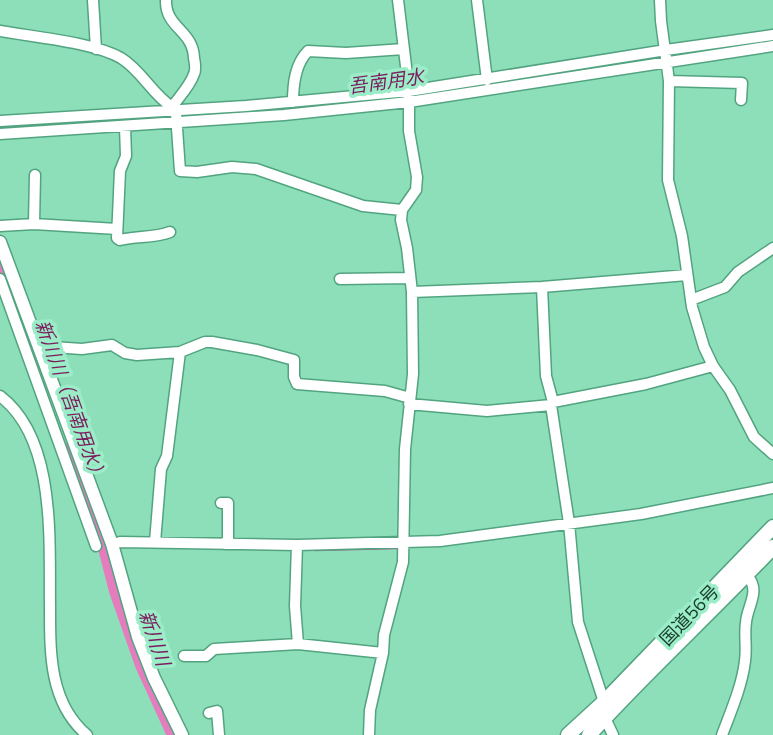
<svg xmlns="http://www.w3.org/2000/svg" width="773" height="735" font-family="Mulish,'Noto Sans JP',sans-serif">
	<style>
		.lines { fill: none; stroke-linecap: round; stroke-linejoin: round }
		.stream { stroke: #a86892; stroke-width: 2.5 }
		.canal { stroke: #e57cbe; stroke-width: 9 }
		.river { stroke: #e57cbe; stroke-width: 14 }
		.minor-casing { stroke: #52a480; stroke-width: 13 }
		.major-casing { stroke: #52a480; stroke-width: 15 }
		.highway-casing { stroke: #52a480; stroke-width: 17 }
		.minor { stroke: #fff; stroke-width: 10 }
		.major { stroke: #fff; stroke-width: 12 }
		.highway { stroke: #fff; stroke-width: 14 }
		.labels { text-anchor: middle; dominant-baseline: central; stroke-width: 7; stroke-linejoin: round; paint-order: stroke }
		.street-label { font-size: 18px; fill: #183a2b; stroke: #9aedc6 }
		.water-label { font-size: 19px; font-style: italic; fill: #7b1d5e; stroke: #9aedc6 }
	</style>
	<rect width="100%" height="100%" fill="#8ddfb9"/>
	<g class="lines">
		<!-- stream -->
		<path class="stream" d="M315,550L398,548"/>
		<!-- canal -->
		<path class="canal" d="M614,65L773,40
			M0,128L323,106"/>
		<!-- river -->
		<path class="river" d="M0,264L10,293
			M67,450L106,552L116,591L142,665L174,735"/>
		<!-- minor casing -->
		<g class="minor-casing">
			<path id="minor" d="M93,0L96,49
				M166,0C165,28 193,30 194,58C195,63 196,70 194,74C190,86 179,97 172,107L176,114L180,171L197,172L232,167L256,169L363,206L402,210
				M477,0L487,80
				M660,0L661,21L669,81L668,180L682,236L692,307L704,347L713,366L730,390L754,437L773,454
				M0,31C33,37 93,42 121,58C142,71 152,94 172,107
				M669,81L742,83L741,100
				M293,102C293,84 295,64 308,51L346,53L404,49
				M0,121L246,106L409,91L666,50L773,35
				M125,126L126,156L120,171L117,238L120,240C137,236 155,238 170,232
				M0,134L284,115L409,102L773,46
				M34,224L35,175
				M0,226L34,224L117,229
				M0,279L96,546
				M340,279L410,278
				M542,287L546,376L553,402L551,405
				M412,292L542,287L687,275
				M691,300L725,287L738,272L773,248
				M38,346L82,349L112,345L125,353L137,355L180,352L167,456L161,469L155,542
				M180,352L205,342H212L257,350L294,360V377L297,384L385,391L410,398
				M0,396C57,439 49,542 50,607C50,652 49,703 87,735
				M553,402L646,384L713,366
				M409,404L487,411L551,405L569,523L578,622L604,702L605,718L613,735
				M221,503H228V539L225,544
				M112,544L120,542L297,545L440,541L641,514L773,488
				M297,545L295,606L298,644
				M184,656H206L214,649L298,644L383,653
				M209,713L217,711L219,735
				M369,735L370,710L383,653L384,635L403,562L405,449L413,374L412,292L407,248L401,220L402,210L416,190L417,177L409,131V91L398,0
				M722,735C731,711 742,686 745,661C747,648 744,634 746,622C748,604 761,591 747,575"/>
		</g>
		<!-- major casing -->
		<g class="major-casing">
			<path id="major" d="M0,242L112,544L138,637L154,678L182,735"/>
		</g>
		<!-- highway casing -->
		<g class="highway-casing">
			<path id="highway" d="M568,735L604,702L773,527
				M589,735C648,670 713,611 773,547"/>
		</g>
		<!-- minor -->
		<use href="#minor" class="minor"/>
		<!-- major -->
		<use href="#major" class="major"/>
		<!-- highway -->
		<use href="#highway" class="highway"/>
	</g>
	<g class="labels">
		<!-- street labels -->
		<g class="street-label">
			<text transform="translate(689 615) rotate(-46)">国道56号</text>
		</g>
		<!-- water labels -->
		<g class="water-label">
			<text transform="translate(386 81) rotate(-8)">吾南用水</text>
			<text transform="translate(71 401) rotate(70)">新川川（吾南用水）</text>
			<text transform="translate(155 638) rotate(71)">新川川</text>
		</g>
	</g>
</svg>
